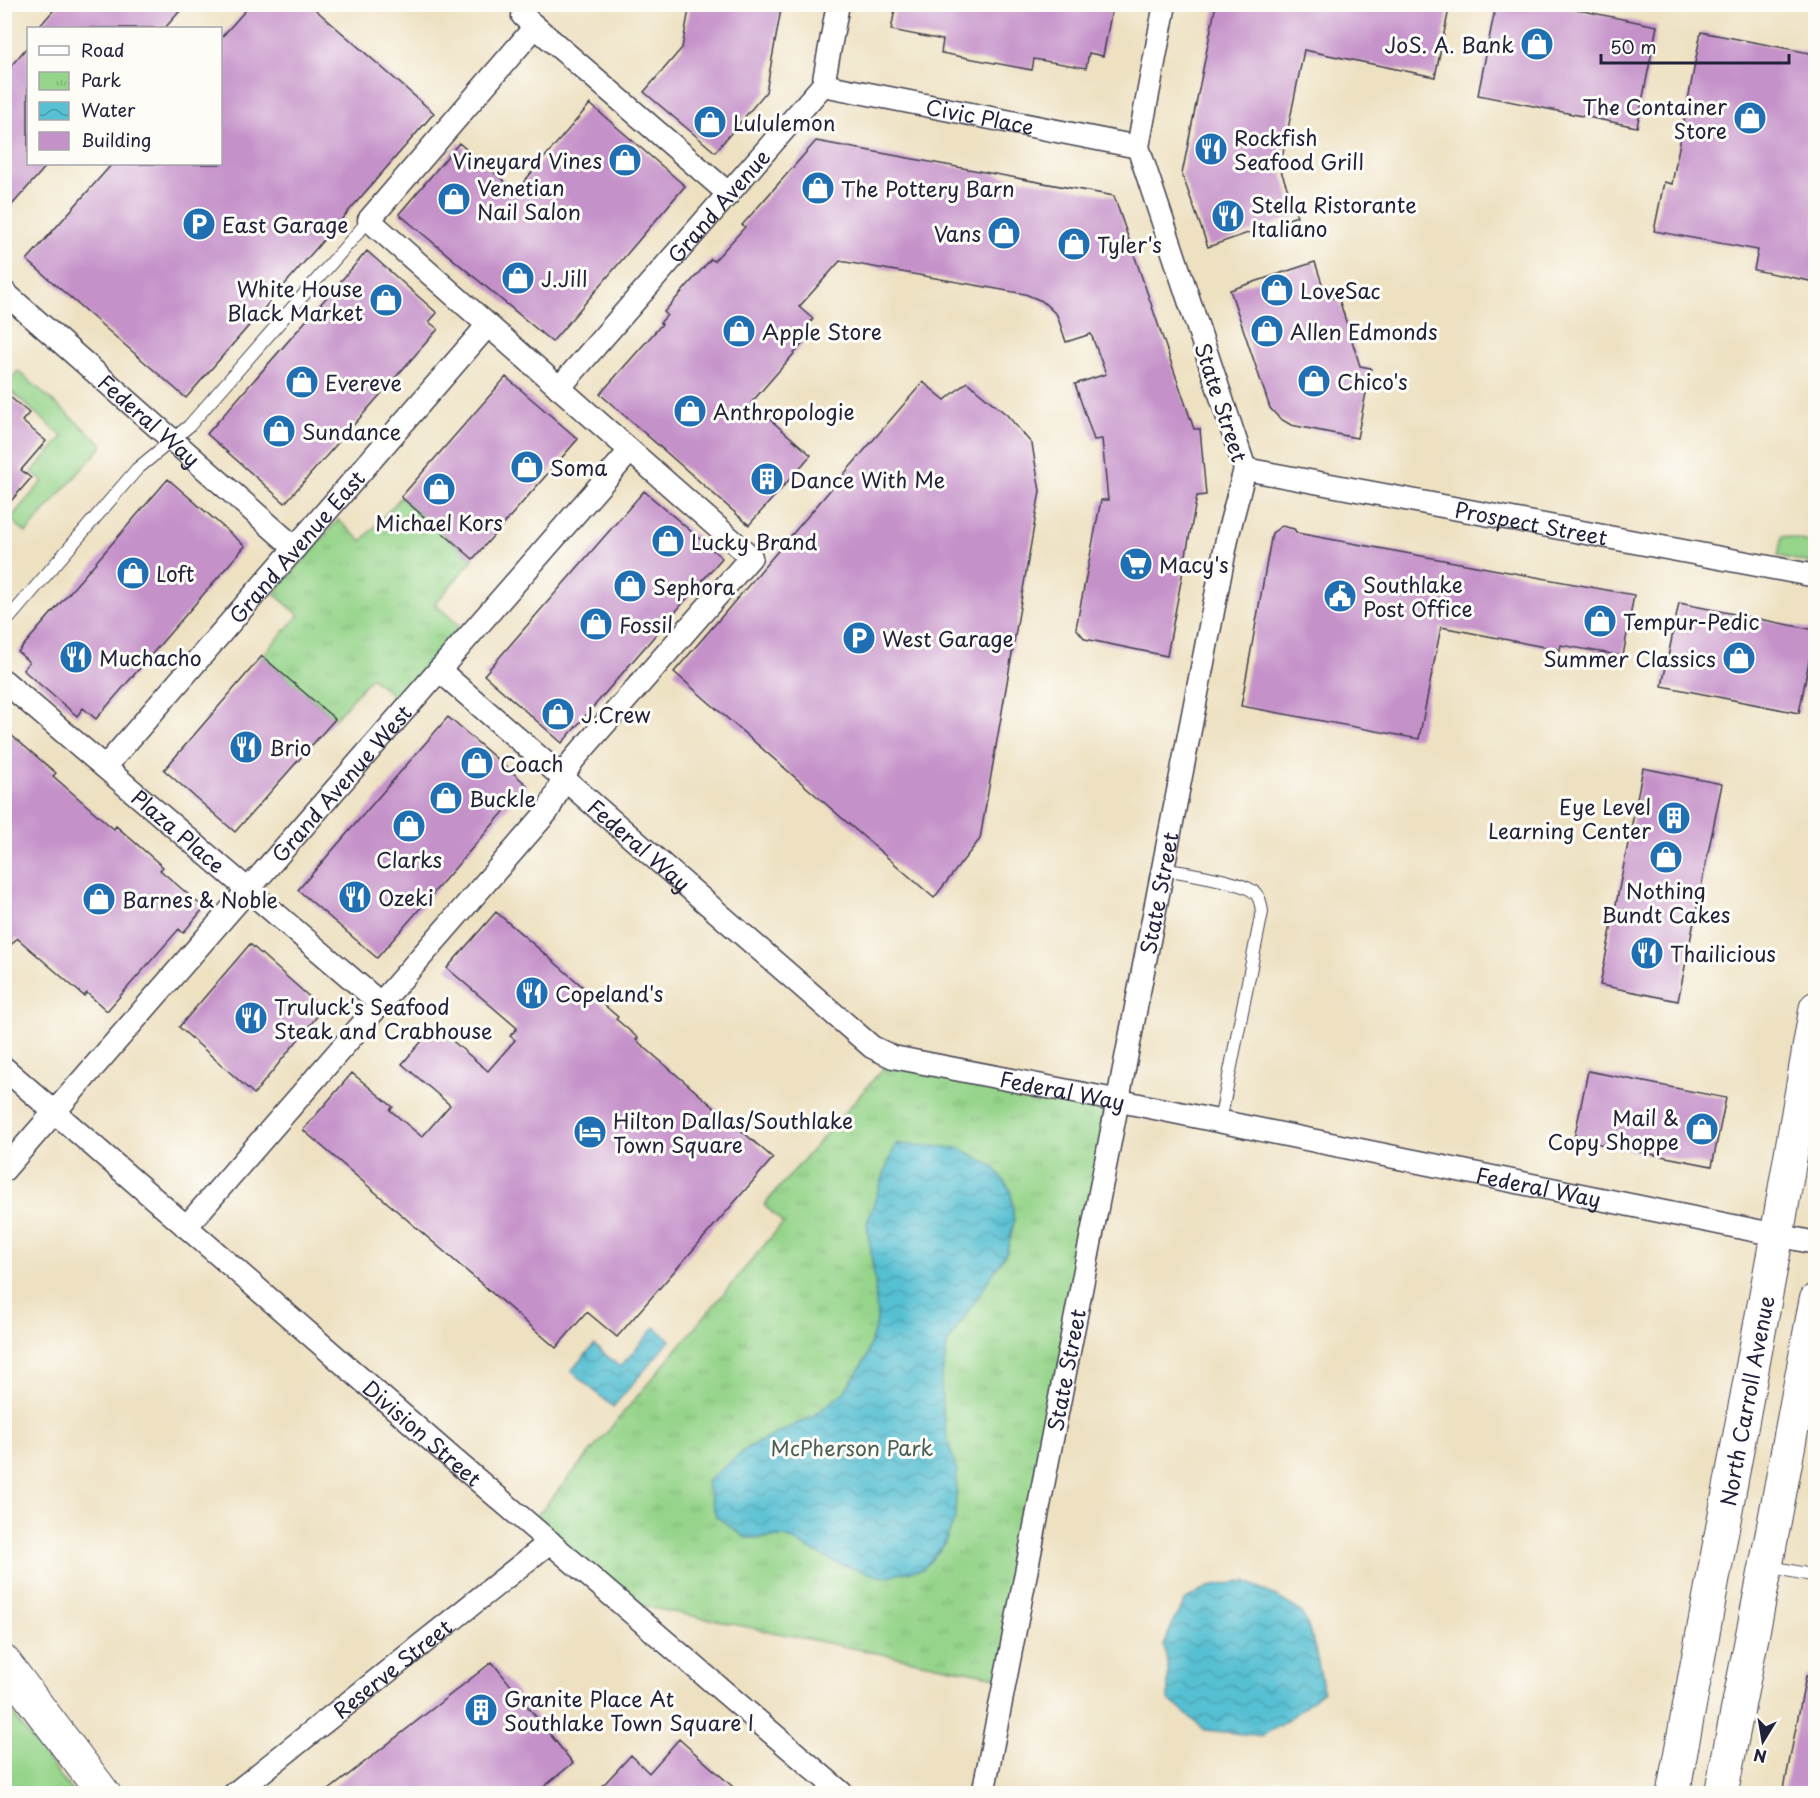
<svg xmlns="http://www.w3.org/2000/svg" width="1820" height="1798" font-family="'Playpen Sans',sans-serif">
	<style>
		.grass { fill: #95d48a; stroke: #5c7b62; stroke-width: 1.5 }
		.park { fill: url(#park-tufts); stroke: #5c7b62; stroke-width: 1.5 }
		.water { fill: url(#water-waves); stroke: #3c7187; stroke-width: 1.5 }
		.building { fill: #c591c9 }
		.lines { fill: none; stroke-linecap: round; stroke-linejoin: round }
		.service-casing { stroke: #413f4f; stroke-width: 14 }
		.minor-casing { stroke: #413f4f; stroke-width: 25 }
		.secondary-casing { stroke: #413f4f; stroke-width: 35 }
		.service { stroke: #fff; stroke-width: 12 }
		.minor { stroke: #fff; stroke-width: 22 }
		.secondary { stroke: #fff; stroke-width: 33 }
		.labels { text-anchor: middle; dominant-baseline: central; stroke-width: 6; stroke-linejoin: round; paint-order: stroke }
		.poi-label { font-size: 21px; fill: #22223b; stroke: #fdfcf7; text-anchor: start }
		.street-label { font-size: 21px; fill: #22223b; stroke: #fdfcf7 }
		.park-label { font-size: 21px; fill: #4a6057; stroke: #fdfcf7 }
	</style>
	<defs>
		<pattern id="park-tufts" width="24" height="20" patternUnits="userSpaceOnUse" patternTransform="scale(1.5)"><rect width="24" height="20" fill="#95d48a"/><path d="M3 7l-1-3M5 7V3M7 7l1-3M15 17l-1-3M17 17v-4M19 17l1-3" fill="none" stroke="#80b678"/></pattern>
		<pattern id="water-waves" width="16" height="10" patternUnits="userSpaceOnUse" patternTransform="scale(1.5)"><rect width="16" height="10" fill="#57c0d3"/><path d="M0 5q4-4 8 0t8 0" fill="none" stroke="#489cac"/></pattern>
	</defs>
	<rect width="100%" height="100%" fill="#fdfcf7"/>
	<filter id="ink" filterUnits="userSpaceOnUse"><feTurbulence type="fractalNoise" baseFrequency=".0167" numOctaves="2"/><feDisplacementMap in="SourceGraphic" scale="12" xChannelSelector="R" yChannelSelector="G"/><feConvolveMatrix kernelMatrix="1 2 1 2 8 2 1 2 1" color-interpolation-filters="sRGB"/></filter>
	<filter id="wash" filterUnits="userSpaceOnUse"><feTurbulence type="fractalNoise" baseFrequency=".008" numOctaves="4" result="noise"/><feDisplacementMap in="SourceGraphic" scale="24" xChannelSelector="R" yChannelSelector="G"/><feGaussianBlur stdDeviation="1.35" result="paint"/><feColorMatrix in="noise" values="0 0 0 0 0 0 0 0 0 0 0 0 0 0 0 0 0 1.4 0 .05"/><feComposite in="paint" operator="in"/></filter>
	<g filter="url(#wash)">
		<rect width="100%" height="100%" fill="#eee1c2"/>
		<!-- grass -->
		<path class="grass" d="M18,371L103,445L26,533L10,519L43,481L32,472L63,437L5,386Z
			M1782,536L1815,543V564L1778,556Z
			M5,1704L73,1793L5,1792Z"/>
		<!-- park -->
		<path class="park" d="M401,497L473,559L435,604L460,626L397,699L371,677L335,719L262,656L299,615L274,594L338,520L362,541Z
			M893,1057L1120,1101L1007,1679L618,1601L529,1525L783,1223L764,1205Z"/>
		<!-- water -->
		<path class="water" d="M896,1144L960,1148L994,1167L1011,1191L1014,1222L1007,1252L948,1342L941,1380L942,1409L947,1438L957,1472L955,1519L943,1546L923,1569L882,1577L837,1563L786,1537L746,1538L716,1516L706,1482L749,1447L813,1416L844,1392L866,1359L877,1321L875,1281L867,1223L883,1177Z
			M655,1327L670,1340L613,1407L571,1371L594,1345L620,1367Z
			M1246,1581C1263,1591 1284,1599 1299,1611C1311,1621 1321,1674 1323,1691L1288,1720L1262,1736L1205,1730L1168,1699V1669L1164,1645L1174,1620L1186,1600L1208,1587Z"/>
		<g id="blocks">
			<!-- building -->
			<path class="building" d="M59,4H186L165,28H38Z
				M251,4H309L434,113L186,398L27,260L112,164H220V39Z
				M690,4H782L766,92L715,152L644,92L682,48Z
				M896,4H1113L1103,56L1089,53L1086,68L1034,59L1032,70L941,53L943,40L891,30Z
				M1216,4H1450L1435,77L1304,50L1280,168L1297,216L1208,247L1182,174Z
				M1496,4H1549L1657,26L1637,127L1478,95Z
				M1701,32L1815,54V282L1754,270L1758,250L1654,231L1664,182L1672,184Z
				M28,46V164H48L4,214V74Z
				M590,104L685,186L552,342L399,214L459,143L516,191Z
				M816,141L1114,196L1194,429H1200L1206,495L1197,496L1167,656L1085,639L1076,628L1101,500H1108L1102,439L1094,440L1075,384L1106,374L1091,334L1066,342L1057,315L1042,301L1025,294L840,261L799,307L813,319L806,328L812,333L751,403L811,455L749,525L600,394L662,324L660,323L667,315L664,312L711,259L714,261L745,227L742,225Z
				M367,251L437,313L429,322L438,329L285,503L207,434Z
				M1315,262L1327,299L1338,296L1360,366L1371,368L1357,438L1291,425L1279,418L1270,408L1230,290Z
				M506,377L578,439L473,559L401,497Z
				M923,382L945,400L967,382L1007,415L1032,444L1040,491L980,839L934,898L674,672Z
				M4,392L29,413L22,421L46,441L21,470L31,478L4,509Z
				M168,479L245,546L96,719L83,708L77,716L23,670L29,662L18,652Z
				M644,491L722,558L562,743L484,675Z
				M1282,526L1294,529L1297,533L1634,595L1623,656L1561,645L1560,650L1441,627L1419,739L1241,706L1272,533Z
				M1679,603L1815,630L1799,713L1662,686Z
				M262,656L335,719L235,832L164,770Z
				M448,717L527,785L377,958L298,890Z
				M4,729L56,773L53,776L109,825L114,829L116,826L163,867L160,870L204,908L183,933L179,929L107,1011L87,993L84,996L17,938L4,953Z
				M1643,768L1722,784L1678,1001L1600,985Z
				M496,912L618,1017L616,1019L638,1038L636,1040L773,1158L617,1337L587,1312L556,1348L303,1130L352,1073L393,1107L390,1110L422,1137L450,1105L402,1064L435,1026L488,1071L515,1040L510,1036L517,1028L447,968Z
				M250,944L323,1009L254,1094L179,1027Z
				M1588,1071L1726,1098L1712,1166L1574,1139Z
				M492,1662L573,1763L535,1794H324Z
				M1806,1676L1815,1677V1794H1783Z
				M679,1739L741,1794H595L631,1755L649,1773Z"/>
		</g>
	</g>
	<g filter="url(#ink)">
		<use href="#blocks" fill-opacity="0" stroke="#413f4f" stroke-width="1.5"/>
		<g class="lines">
			<!-- service casing -->
			<g class="service-casing">
				<path id="service" d="M4,624L137,469L189,426L369,220
					M1164,869C1183,873 1246,881 1256,894C1261,899 1261,906 1262,912L1220,1121
					M1767,1566L1816,1576"/>
			</g>
			<!-- minor casing -->
			<g class="minor-casing">
				<g id="minor">
					<path d="M525,4L523,16L729,194"/>
					<path id="s1" d="M823,85L1138,147"/>
					<path id="s2" d="M4,292L295,548"/>
					<path id="s3" d="M559,388L823,85L838,4"/>
					<path id="s4" d="M1245,469L1816,576"/>
					<path id="s5" d="M439,670L872,1047L893,1057L1120,1101L1816,1243"/>
					<path id="s6" d="M4,681L380,1003"/>
					<path id="s7" d="M105,767L488,325"/>
					<path id="s8" d="M4,1068L446,1453L843,1794"/>
					<path id="s9" d="M4,1170L630,451"/>
					<path d="M186,1227L547,812C558,795 562,775 574,759L751,557L369,220L535,27"/>
					<path id="s10" d="M234,1794L550,1542"/>
					<path id="s11" d="M983,1794L1228,534L1245,469L1138,147L1165,4"/>
				</g>
			</g>
			<!-- secondary casing -->
			<g class="secondary-casing">
				<g id="secondary">
					<path d="M4,1662L104,1794"/>
					<path id="s12" d="M1673,1794L1777,1235L1816,1008"/>
					<path d="M1721,1794L1766,1566L1816,1300"/>
				</g>
			</g>
			<!-- service -->
			<use href="#service" class="service"/>
			<!-- minor -->
			<use href="#minor" class="minor"/>
			<!-- secondary -->
			<use href="#secondary" class="secondary"/>
		</g>
	</g>
	<!-- icons -->
	<defs>
		<g id="shop-disc" transform="scale(1.725)"><circle r="9.5" fill="#1f6fb2" stroke="#fdfcf7"/><path d="M-5-2.5h2.3a2.7 3.5 0 0 1 5.4 0H5L5.5 6h-11ZM-1.5-2.5h3a1.5 2.3 0 0 0-3 0Z" fill="#fff"/></g>
		<g id="restaurant-disc" transform="scale(1.725)"><circle r="9.5" fill="#1f6fb2" stroke="#fdfcf7"/><path d="M-5-6h1v4h1v-4h1v4h1v-4h1v5L-1.5 .5V6h-2V.5L-5-1ZM5-6V6H3V1.5H1.5Q1.5-4 5-6Z" fill="#fff"/></g>
		<g id="parking-disc" transform="scale(1.725)"><circle r="9.5" fill="#1f6fb2" stroke="#fdfcf7"/><path d="M-3.5-5.5H1a3.5 3.5 0 0 1 0 7H-1V5.5H-3.5ZM-1-3.4V-.6H.8a1.4 1.4 0 0 0 0-2.8Z" fill="#fff"/></g>
		<g id="building-disc" transform="scale(1.725)"><circle r="9.5" fill="#1f6fb2" stroke="#fdfcf7"/><path d="M-4-6H4V6H1V3H-1V6H-4ZM-2.5-4.3h1.7v1.8h-1.7ZM.8-4.3h1.7v1.8H.8ZM-2.5-1h1.7V.8h-1.7ZM.8-1h1.7V.8H.8Z" fill="#fff"/></g>
		<g id="supermarket-disc" transform="scale(1.725)"><circle r="9.5" fill="#1f6fb2" stroke="#fdfcf7"/><path d="M-6-5.5h2.5l.6 2H6L4.5 2H-2.5L-4.4-4H-6ZM-1.5 3.2a1.3 1.3 0 1 0 .1 0ZM3 3.2a1.3 1.3 0 1 0 .1 0Z" fill="#fff"/></g>
		<g id="civic-disc" transform="scale(1.725)"><circle r="9.5" fill="#1f6fb2" stroke="#fdfcf7"/><path d="M-.6-6.5H3V-4.5H.6V-3L4-1V1h2V6H-6V1h2V-1L-.6-3ZM-1.2 2.5V6h2.4V2.5Z" fill="#fff"/></g>
		<g id="hotel-disc" transform="scale(1.725)"><circle r="9.5" fill="#1f6fb2" stroke="#fdfcf7"/><path d="M-6-4.5h1.5V1H6V5H4.5V3h-9V5H-6ZM-4 0a1.8 1.8 0 1 1 3.6 0ZM.5 0V-2.5h3Q6-2.5 6 0Z" fill="#fff"/></g>
	</defs>
	<g fill-rule="evenodd">
		<use href="#shop-disc" x="1537" y="44"/>
		<use href="#shop-disc" x="1750" y="118"/>
		<use href="#shop-disc" x="710" y="122"/>
		<use href="#restaurant-disc" x="1211" y="149"/>
		<use href="#shop-disc" x="625" y="160"/>
		<use href="#shop-disc" x="818" y="188"/>
		<use href="#shop-disc" x="454" y="199"/>
		<use href="#restaurant-disc" x="1228" y="216"/>
		<use href="#parking-disc" x="199" y="224"/>
		<use href="#shop-disc" x="1004" y="233"/>
		<use href="#shop-disc" x="1074" y="244"/>
		<use href="#shop-disc" x="518" y="278"/>
		<use href="#shop-disc" x="1277" y="290"/>
		<use href="#shop-disc" x="386" y="300"/>
		<use href="#shop-disc" x="739" y="331"/>
		<use href="#shop-disc" x="1267" y="331"/>
		<use href="#shop-disc" x="1314" y="381"/>
		<use href="#shop-disc" x="302" y="382"/>
		<use href="#shop-disc" x="690" y="411"/>
		<use href="#shop-disc" x="279" y="431"/>
		<use href="#shop-disc" x="527" y="467"/>
		<use href="#building-disc" x="767" y="479"/>
		<use href="#shop-disc" x="439" y="489"/>
		<use href="#shop-disc" x="668" y="541"/>
		<use href="#supermarket-disc" x="1136" y="564"/>
		<use href="#shop-disc" x="133" y="573"/>
		<use href="#shop-disc" x="630" y="586"/>
		<use href="#civic-disc" x="1340" y="596"/>
		<use href="#shop-disc" x="1600" y="621"/>
		<use href="#shop-disc" x="596" y="624"/>
		<use href="#parking-disc" x="859" y="638"/>
		<use href="#restaurant-disc" x="76" y="657"/>
		<use href="#shop-disc" x="1739" y="658"/>
		<use href="#shop-disc" x="558" y="714"/>
		<use href="#restaurant-disc" x="246" y="747"/>
		<use href="#shop-disc" x="477" y="763"/>
		<use href="#shop-disc" x="446" y="798"/>
		<use href="#building-disc" x="1674" y="818"/>
		<use href="#shop-disc" x="409" y="826"/>
		<use href="#shop-disc" x="1666" y="857"/>
		<use href="#restaurant-disc" x="355" y="897"/>
		<use href="#shop-disc" x="99" y="899"/>
		<use href="#restaurant-disc" x="1647" y="953"/>
		<use href="#restaurant-disc" x="532" y="993"/>
		<use href="#restaurant-disc" x="251" y="1018"/>
		<use href="#shop-disc" x="1702" y="1129"/>
		<use href="#hotel-disc" x="590" y="1132"/>
		<use href="#building-disc" x="481" y="1710"/>
	</g>
	<g class="labels">
		<!-- poi labels -->
		<g class="poi-label">
			<text x="1514" y="44" text-anchor="end">JoS. A. Bank</text>
			<text x="1727" y="106" text-anchor="end">The Container<tspan x="1727" dy="24">Store</tspan></text>
			<text x="733" y="122">Lululemon</text>
			<text x="1234" y="137">Rockfish<tspan x="1234" dy="24">Seafood Grill</tspan></text>
			<text x="602" y="160" text-anchor="end">Vineyard Vines</text>
			<text x="477" y="187">Venetian<tspan x="477" dy="24">Nail Salon</tspan></text>
			<text x="841" y="188">The Pottery Barn</text>
			<text x="1251" y="204">Stella Ristorante<tspan x="1251" dy="24">Italiano</tspan></text>
			<text x="222" y="224">East Garage</text>
			<text x="981" y="233" text-anchor="end">Vans</text>
			<text x="1097" y="244">Tyler's</text>
			<text x="541" y="278">J.Jill</text>
			<text x="363" y="288" text-anchor="end">White House<tspan x="363" dy="24">Black Market</tspan></text>
			<text x="1300" y="290">LoveSac</text>
			<text x="762" y="331">Apple Store</text>
			<text x="1290" y="331">Allen Edmonds</text>
			<text x="1337" y="381">Chico's</text>
			<text x="325" y="382">Evereve</text>
			<text x="713" y="411">Anthropologie</text>
			<text x="302" y="431">Sundance</text>
			<text x="550" y="467">Soma</text>
			<text x="790" y="479">Dance With Me</text>
			<text x="439" y="522" text-anchor="middle">Michael Kors</text>
			<text x="691" y="541">Lucky Brand</text>
			<text x="1159" y="564">Macy's</text>
			<text x="156" y="573">Loft</text>
			<text x="1363" y="584">Southlake<tspan x="1363" dy="24">Post Office</tspan></text>
			<text x="653" y="586">Sephora</text>
			<text x="1623" y="621">Tempur-Pedic</text>
			<text x="619" y="624">Fossil</text>
			<text x="882" y="638">West Garage</text>
			<text x="99" y="657">Muchacho</text>
			<text x="1716" y="658" text-anchor="end">Summer Classics</text>
			<text x="581" y="714">J.Crew</text>
			<text x="269" y="747">Brio</text>
			<text x="500" y="763">Coach</text>
			<text x="469" y="798">Buckle</text>
			<text x="1651" y="806" text-anchor="end">Eye Level<tspan x="1651" dy="24">Learning Center</tspan></text>
			<text x="409" y="859" text-anchor="middle">Clarks</text>
			<text x="1666" y="890" text-anchor="middle">Nothing<tspan x="1666" dy="24">Bundt Cakes</tspan></text>
			<text x="378" y="897">Ozeki</text>
			<text x="122" y="899">Barnes &amp; Noble</text>
			<text x="1670" y="953">Thailicious</text>
			<text x="555" y="993">Copeland's</text>
			<text x="274" y="1006">Truluck's Seafood<tspan x="274" dy="24">Steak and Crabhouse</tspan></text>
			<text x="1679" y="1117" text-anchor="end">Mail &amp;<tspan x="1679" dy="24">Copy Shoppe</tspan></text>
			<text x="613" y="1120">Hilton Dallas/Southlake<tspan x="613" dy="24">Town Square</tspan></text>
			<text x="504" y="1698">Granite Place At<tspan x="504" dy="24">Southlake Town Square I</tspan></text>
		</g>
		<!-- street labels -->
		<g class="street-label">
			<text stroke="none"><textPath href="#s1" startOffset="160">Civic Place</textPath></text>
			<text stroke="none"><textPath href="#s3" startOffset="242">Grand Avenue</textPath></text>
			<text transform="translate(1222 402) rotate(72)">State Street</text>
			<text stroke="none"><textPath href="#s2" startOffset="194">Federal Way</textPath></text>
			<text stroke="none"><textPath href="#s4" startOffset="291">Prospect Street</textPath></text>
			<text stroke="none"><textPath href="#s7" startOffset="292">Grand Avenue East</textPath></text>
			<text stroke="none"><textPath href="#s9" startOffset="513">Grand Avenue West</textPath></text>
			<text stroke="none"><textPath href="#s6" startOffset="230">Plaza Place</textPath></text>
			<text stroke="none"><textPath href="#s5" startOffset="266">Federal Way</textPath></text>
			<text stroke="none"><textPath href="#s11" startOffset="918">State Street</textPath></text>
			<text stroke="none"><textPath href="#s5" startOffset="770">Federal Way</textPath></text>
			<text stroke="none"><textPath href="#s5" startOffset="1256">Federal Way</textPath></text>
			<text stroke="none"><textPath href="#s11" startOffset="432">State Street</textPath></text>
			<text stroke="none"><textPath href="#s12" startOffset="400">North Carroll Avenue</textPath></text>
			<text stroke="none"><textPath href="#s8" startOffset="555">Division Street</textPath></text>
			<text stroke="none"><textPath href="#s10" startOffset="202">Reserve Street</textPath></text>
		</g>
		<!-- park labels -->
		<g class="park-label">
			<text x="852" y="1447">McPherson Park</text>
		</g>
	</g>
	<!-- margin -->
	<rect width="1820" height="1798" fill="none" stroke="#fdfcf7" stroke-width="24"/>
	<!-- legend -->
	<rect x="27" y="27" width="195" height="138" fill="#fdfcf7" stroke="#a5a5ac" stroke-width="1.5"/>
	<rect x="39" y="46" width="30" height="9" fill="#ffffff" stroke="#a5a5ac" stroke-width="1.5"/>
	<text x="81" y="57" font-size="18" fill="#22223b">Road</text>
	<rect x="39" y="72" width="30" height="18" fill="url(#park-tufts)" stroke="#a5a5ac" stroke-width="1.5"/>
	<text x="81" y="87" font-size="18" fill="#22223b">Park</text>
	<rect x="39" y="102" width="30" height="18" fill="url(#water-waves)" stroke="#a5a5ac" stroke-width="1.5"/>
	<text x="81" y="117" font-size="18" fill="#22223b">Water</text>
	<rect x="39" y="132" width="30" height="18" fill="#c591c9" stroke="#a5a5ac" stroke-width="1.5"/>
	<text x="81" y="147" font-size="18" fill="#22223b">Building</text>
	<!-- north arrow -->
	<g transform="translate(1763 1741) rotate(191)" stroke="#fdfcf7" stroke-width="4.5" paint-order="stroke">
	<path d="M0-4.5L10 22L0 15L-10 22Z" fill="#22223b"/>
	<text y="-9" font-size="16" font-weight="bold" text-anchor="middle" fill="#22223b">N</text>
	</g>
	<!-- scale -->
	<path d="M1601 54v9h188v-9" fill="none" stroke="#22223b" stroke-width="3"/>
	<text x="1610" y="54" font-size="18" fill="#22223b" stroke="#fdfcf7" stroke-width="4.5" paint-order="stroke">50 m</text>
</svg>
